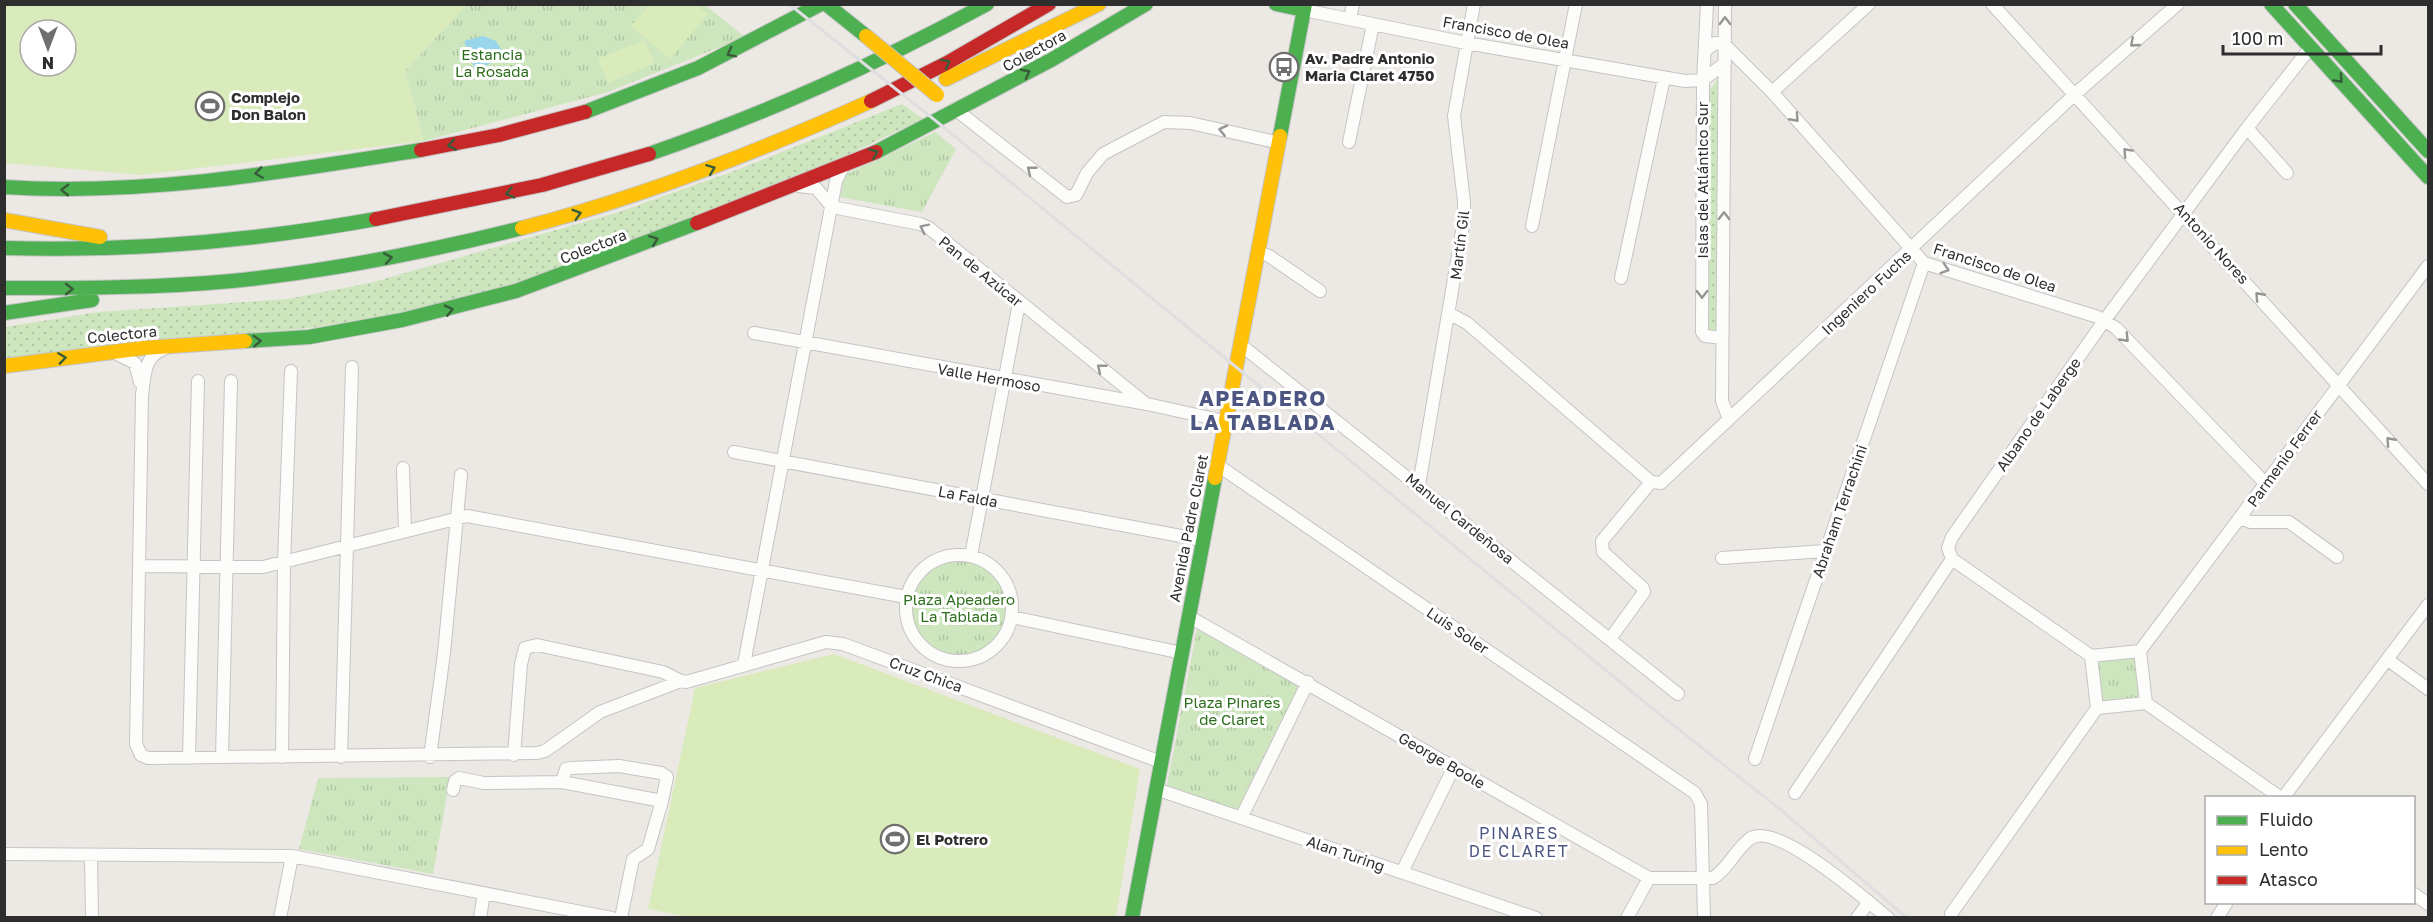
<svg xmlns="http://www.w3.org/2000/svg" width="2433" height="922" font-family="'Golos Text',sans-serif">
	<style>
		.grass { fill: url(#grass-dots) }
		.park { fill: url(#park-tufts) }
		.pitch { fill: #d9eabb; fill-rule: evenodd }
		.water { fill: #99d6ec }
		.lines { fill: none; stroke-linecap: round; stroke-linejoin: round }
		.street-casing { stroke: #c5c4c5; stroke-width: 14 }
		.fast-casing { stroke: #c5c4c5; stroke-width: 16 }
		.slow-casing { stroke: #c5c4c5; stroke-width: 16 }
		.jam-casing { stroke: #c5c4c5; stroke-width: 16 }
		.street { stroke: #fcfcfb; stroke-width: 12 }
		.fast { stroke: #4caf50; stroke-width: 14 }
		.slow { stroke: #ffc107; stroke-width: 14 }
		.jam { stroke: #c62828; stroke-width: 14 }
		.rail { stroke: #dfdfe1; stroke-width: 3 }
		.slow-bridge-casing { stroke: #c5c4c5; stroke-width: 16; stroke-linecap: butt }
		.slow-bridge { stroke: #ffc107; stroke-width: 14 }
		.oneway { stroke: #959594 }
		.oneway2 { stroke: #385b3a }
		.labels { text-anchor: middle; dominant-baseline: central; stroke-width: 6; stroke-linejoin: round; paint-order: stroke }
		.street-label { font-size: 15px; fill: #2e2e2e; stroke: #fff }
		.park-label { font-size: 15px; fill: #2c6e1b; stroke: #fff }
		.poi-label { font-size: 15px; font-weight: bold; fill: #2e2e2e; stroke: #fff; text-anchor: start }
		.neighbourhood-label { font-size: 16px; letter-spacing: 1.5px; fill: #4d5680; stroke: #fff }
		.district-label { font-size: 21px; font-weight: bold; letter-spacing: 1.5px; fill: #4d5680; stroke: #fff }
	</style>
	<defs>
		<pattern id="grass-dots" width="8" height="8" patternUnits="userSpaceOnUse" patternTransform="scale(1.5)"><rect width="8" height="8" fill="#cee6be"/><path d="M2 2h.1M6 6h.1" fill="none" stroke="#b1c6a4" stroke-width="1.8" stroke-linecap="round"/></pattern>
		<pattern id="park-tufts" width="24" height="20" patternUnits="userSpaceOnUse" patternTransform="scale(1.5)"><rect width="24" height="20" fill="#cee6be"/><path d="M3 7l-1-3M5 7V3M7 7l1-3M15 17l-1-3M17 17v-4M19 17l1-3" fill="none" stroke="#b1c6a4"/></pattern>
	</defs>
	<rect width="100%" height="100%" fill="#ece8e4"/>
	<!-- grass -->
	<path class="grass" d="M1723,72L1719,334H1705L1709,91Z
		M902,104L923,119L805,175L539,278L409,312L318,327L5,359V327L98,312L287,299L370,283L616,213L737,170Z"/>
	<!-- park -->
	<path class="park" d="M466,5H705L745,37L608,92L424,141L405,71Z
		M935,132L956,149L922,212L840,197L845,175Z
		M912 608a47 47 0 1 1 94 0a47 47 0 1 1-94 0Z
		M1197,629L1300,687L1240,812L1167,785Z
		M2138,654L2143,700L2099,705L2094,660Z
		M450,777L433,874L299,849L318,778Z"/>
	<!-- pitch -->
	<path class="pitch" d="M4,5H466L405,71L424,141L141,175L5,163ZM30,30H66V66H30Z
		M649,5H696L708,14L670,59L631,26Z
		M644,40L655,63L608,83L598,59Z
		M834,654L1140,769L1116,917L694,918L648,909L695,688Z"/>
	<!-- water -->
	<path class="water" d="M483,36L496,41L506,57L475,70L464,41Z"/>
	<g class="lines">
		<!-- street casing -->
		<g class="street-casing">
			<path id="street" d="M1707,4L1703,80L1702,332L1705,336L1722,338
				M1725,4L1722,401L1729,419
				M1992,4L2428,484
				M1304,10L1466,43L1685,81L1703,80L1725,63
				M1350,19L1353,4
				M1706,50L1715,43L1725,45L1772,92L1924,263L2098,317L2116,328L2265,483
				M1772,92L1869,4
				M955,109L1067,197L1076,195L1087,173L1103,154L1164,122L1190,123L1280,143
				M2247,128L2287,173
				M1349,142L1373,24
				M799,186L816,188L832,207L920,224L929,228L1146,404
				M1532,226L1576,4
				M1259,252L1269,256L1320,291
				M1621,278L1664,78
				M1450,314L1467,323L1651,482L1661,483L2074,95L2178,4
				M754,333L1147,404L1224,421
				M1241,345L1678,694
				M164,349C143,357 145,376 142,395L136,744L141,755L148,758L537,753L545,751L600,712L681,681L686,682L826,642L843,644L1161,762
				M115,353L135,363L140,382
				M734,452L1202,540
				M1216,464L1695,793L1701,804L1704,918
				M403,468L405,531
				M1419,485L1464,220V202L1454,116L1474,4
				M2240,518L2250,522H2289L2337,557
				M906 608a53 53 0 1 1 106 0a53 53 0 1 1-106 0Z
				M971,556L1019,303
				M1722,558L1825,551
				M1952,559L1948,548L1952,537L2104,321L2247,128L2310,48
				M1952,559L2091,656
				M140,566L263,567L467,516L906,597
				M1188,616L1649,878H1713C1729,868 1736,848 1751,838C1778,822 1866,900 1888,918
				M1012,617L1182,653
				M1610,639L1644,592L1643,588L1603,552L1602,541L1651,482
				M2140,651L2428,266
				M2140,651L2146,703L2097,708L2091,656Z
				M2388,660L2428,689
				M744,664L836,181L843,167
				M2146,703L2281,798
				M514,755L521,664L525,648L537,645L663,672L681,681
				M222,757L231,381
				M282,757L284,563L291,371
				M341,757L352,367
				M430,757L444,653L461,475
				M189,758L198,381
				M1755,759L1924,263
				M562,782L566,769L571,768L619,766L661,773L667,777L662,801
				M1156,789L1536,918
				M453,790L455,781L459,778L484,783L562,782L662,801L648,849L633,859L621,918
				M1795,793L1952,559
				M2283,798L2428,605
				M1241,818L1308,682
				M4,854L292,856L612,918
				M91,856L92,918
				M1402,872L1454,767
				M2414,894L2428,904
				M1951,914L2097,708
				M280,918L292,856
				M480,918L484,893
				M1627,918L1649,878
				M1857,918L1869,902
				M2217,918L2227,902"/>
		</g>
		<!-- fast casing -->
		<g class="fast-casing">
			<path id="fast" d="M826,4L866,36
				M1276,4L1304,10
				M2271,4L2428,177
				M2295,4L2428,151
				M585,112L698,68L821,4
				M1280,136L1305,4
				M876,152L1051,60L1146,4
				M649,154C770,112 874,65 987,4
				M4,187C144,196 284,172 421,150
				M4,248C128,252 254,241 376,219
				M4,288C80,288 156,288 232,281C330,271 427,252 522,228
				M4,313L92,300
				M245,341L309,337L402,320L516,291L697,223
				M1132,918L1215,478"/>
		</g>
		<!-- slow casing -->
		<g class="slow-casing">
			<path id="slow" d="M946,79L1099,4
				M4,220L100,237
				M522,228C643,197 758,152 871,101
				M4,366L144,348L245,341
				M1215,478L1280,136"/>
		</g>
		<!-- jam casing -->
		<g class="jam-casing">
			<path id="jam" d="M871,101L947,63L1049,4
				M421,150L499,135L585,112
				M376,219L542,185L649,154
				M697,223L876,152"/>
		</g>
		<!-- street -->
		<use href="#street" class="street"/>
		<!-- fast -->
		<use href="#fast" class="fast"/>
		<!-- slow -->
		<use href="#slow" class="slow"/>
		<!-- jam -->
		<use href="#jam" class="jam"/>
		<!-- rail -->
		<path class="rail" d="M789,4L936,121L1658,713L1781,810L1907,918"/>
		<!-- slow-bridge casing -->
		<g class="slow-bridge-casing">
			<path id="slow-bridge" d="M866,36L937,95"/>
		</g>
		<!-- slow-bridge -->
		<use href="#slow-bridge" class="slow-bridge"/>
	</g>
	<!-- one-way arrows -->
	<defs><path id="oneway-chevron" d="M-2-3.5L2.5 0L-2 3.5" fill="none" stroke-width="1.6" stroke-linecap="round" stroke-linejoin="round" transform="scale(1.5)"/></defs>
	<g class="oneway">
		<use href="#oneway-chevron" transform="translate(1725 21) rotate(-90)"/>
		<use href="#oneway-chevron" transform="translate(2134 43) rotate(139)"/>
		<use href="#oneway-chevron" transform="translate(1795 118) rotate(48)"/>
		<use href="#oneway-chevron" transform="translate(1223 130) rotate(-167)"/>
		<use href="#oneway-chevron" transform="translate(2127 152) rotate(-133)"/>
		<use href="#oneway-chevron" transform="translate(1031 170) rotate(-141)"/>
		<use href="#oneway-chevron" transform="translate(1724 216) rotate(-89)"/>
		<use href="#oneway-chevron" transform="translate(924 228) rotate(-154)"/>
		<use href="#oneway-chevron" transform="translate(1945 269) rotate(17)"/>
		<use href="#oneway-chevron" transform="translate(1702 294) rotate(90)"/>
		<use href="#oneway-chevron" transform="translate(2259 296) rotate(-132)"/>
		<use href="#oneway-chevron" transform="translate(2125 338) rotate(46)"/>
		<use href="#oneway-chevron" transform="translate(1101 368) rotate(-141)"/>
		<use href="#oneway-chevron" transform="translate(2390 441) rotate(-132)"/>
	</g>
	<g class="oneway2">
		<use href="#oneway-chevron" transform="translate(731 53) rotate(153)"/>
		<use href="#oneway-chevron" transform="translate(946 63) rotate(-29)"/>
		<use href="#oneway-chevron" transform="translate(1026 73) rotate(-28)"/>
		<use href="#oneway-chevron" transform="translate(2339 79) rotate(47)"/>
		<use href="#oneway-chevron" transform="translate(452 145) rotate(170)"/>
		<use href="#oneway-chevron" transform="translate(874 153) rotate(-23)"/>
		<use href="#oneway-chevron" transform="translate(711 169) rotate(-21)"/>
		<use href="#oneway-chevron" transform="translate(259 173) rotate(172)"/>
		<use href="#oneway-chevron" transform="translate(65 190) rotate(-179)"/>
		<use href="#oneway-chevron" transform="translate(510 193) rotate(167)"/>
		<use href="#oneway-chevron" transform="translate(577 214) rotate(-17)"/>
		<use href="#oneway-chevron" transform="translate(654 240) rotate(-21)"/>
		<use href="#oneway-chevron" transform="translate(388 258) rotate(-10)"/>
		<use href="#oneway-chevron" transform="translate(69 289)"/>
		<use href="#oneway-chevron" transform="translate(449 310) rotate(-13)"/>
		<use href="#oneway-chevron" transform="translate(257 341) rotate(-3)"/>
		<use href="#oneway-chevron" transform="translate(62 358) rotate(-8)"/>
	</g>
	<!-- icons -->
	<defs>
		<g id="bus-ring" transform="scale(1.5)"><circle r="9.5" fill="#fff" stroke="#706f6e" stroke-width="1.5"/><path d="M-5-6H5V4H4V6H2V4H-2V6H-4V4H-5ZM-3.5-4V0h7V-4ZM-3.5 1.2v1.5H-2V1.2ZM2 1.2v1.5H3.5V1.2Z" fill="#706f6e"/></g>
		<g id="stadium-ring" transform="scale(1.5)"><circle r="9.5" fill="#fff" stroke="#706f6e" stroke-width="1.5"/><path d="M0-5a6.5 5 0 1 0 0 10a6.5 5 0 1 0 0-10ZM-3.5-1.8h7v3.6h-7Z" fill="#706f6e"/></g>
	</defs>
	<g fill-rule="evenodd">
		<use href="#bus-ring" x="1284" y="67"/>
		<use href="#stadium-ring" x="210" y="106"/>
		<use href="#stadium-ring" x="895" y="839"/>
	</g>
	<g class="labels">
		<!-- street labels -->
		<g class="street-label">
			<text transform="translate(1506 32) rotate(10)">Francisco de Olea</text>
			<text transform="translate(1034 50) rotate(-29)">Colectora</text>
			<text transform="translate(1702 180) rotate(-90)">Islas del Atlántico Sur</text>
			<text transform="translate(2212 243) rotate(48)">Antonio Nores</text>
			<text transform="translate(1459 245) rotate(-83)">Martín Gil</text>
			<text transform="translate(593 246) rotate(-21)">Colectora</text>
			<text transform="translate(1995 267) rotate(18)">Francisco de Olea</text>
			<text transform="translate(981 271) rotate(39)">Pan de Azúcar</text>
			<text transform="translate(1866 292) rotate(-43)">Ingeniero Fuchs</text>
			<text transform="translate(122 334) rotate(-6)">Colectora</text>
			<text transform="translate(989 377) rotate(10)">Valle Hermoso</text>
			<text transform="translate(2038 414) rotate(-55)">Albano de Laberge</text>
			<text transform="translate(2284 458) rotate(-54)">Parmenio Ferrer</text>
			<text transform="translate(968 496) rotate(11)">La Falda</text>
			<text transform="translate(1839 511) rotate(-71)">Abraham Terrachini</text>
			<text transform="translate(1460 518) rotate(39)">Manuel Cardeñosa</text>
			<text transform="translate(1188 528) rotate(-79)">Avenida Padre Claret</text>
			<text transform="translate(1458 630) rotate(34)">Luis Soler</text>
			<text transform="translate(926 674) rotate(20)">Cruz Chica</text>
			<text transform="translate(1442 760) rotate(30)">George Boole</text>
			<text transform="translate(1346 853) rotate(19)">Alan Turing</text>
		</g>
		<!-- park labels -->
		<g class="park-label">
			<text x="492" y="54">Estancia<tspan x="492" dy="17">La Rosada</tspan></text>
			<text x="959" y="599">Plaza Apeadero<tspan x="959" dy="17">La Tablada</tspan></text>
			<text x="1232" y="702">Plaza Pinares<tspan x="1232" dy="17">de Claret</tspan></text>
		</g>
		<!-- poi labels -->
		<g class="poi-label">
			<text x="1305" y="58">Av. Padre Antonio<tspan x="1305" dy="17">Maria Claret 4750</tspan></text>
			<text x="231" y="97">Complejo<tspan x="231" dy="17">Don Balon</tspan></text>
			<text x="916" y="839">El Potrero</text>
		</g>
		<!-- neighbourhood labels -->
		<g class="neighbourhood-label">
			<text x="1519" y="833">PINARES<tspan x="1519" dy="18">DE CLARET</tspan></text>
		</g>
		<!-- district labels -->
		<g class="district-label">
			<text x="1263" y="398">APEADERO<tspan x="1263" dy="24">LA TABLADA</tspan></text>
		</g>
	</g>
	<!-- border -->
	<rect width="2433" height="922" fill="none" stroke="#2e2e2e" stroke-width="12"/>
	<!-- legend -->
	<rect x="2205" y="796" width="210" height="108" fill="#ffffff" stroke="#ababab" stroke-width="1.5"/>
	<rect x="2217" y="816" width="30" height="9" fill="#4caf50" stroke="#ababab" stroke-width="1.5"/>
	<text x="2259" y="826" font-size="18" fill="#2e2e2e">Fluido</text>
	<rect x="2217" y="846" width="30" height="9" fill="#ffc107" stroke="#ababab" stroke-width="1.5"/>
	<text x="2259" y="856" font-size="18" fill="#2e2e2e">Lento</text>
	<rect x="2217" y="876" width="30" height="9" fill="#c62828" stroke="#ababab" stroke-width="1.5"/>
	<text x="2259" y="886" font-size="18" fill="#2e2e2e">Atasco</text>
	<!-- north arrow -->
	<g transform="translate(48 48) rotate(180)"><circle r="28" fill="#ffffff" stroke="#ababab" stroke-width="1.5"/>
	<path d="M0-4.5L10 22L0 15L-10 22Z" fill="#706f6e"/>
	<text y="-9" font-size="16" font-weight="bold" text-anchor="middle" fill="#2e2e2e">N</text>
	</g>
	<!-- scale -->
	<path d="M2223 45v9h158v-9" fill="none" stroke="#2e2e2e" stroke-width="3"/>
	<text x="2232" y="45" font-size="18" fill="#2e2e2e" stroke="#ffffff" stroke-width="4.5" paint-order="stroke">100 m</text>
</svg>
